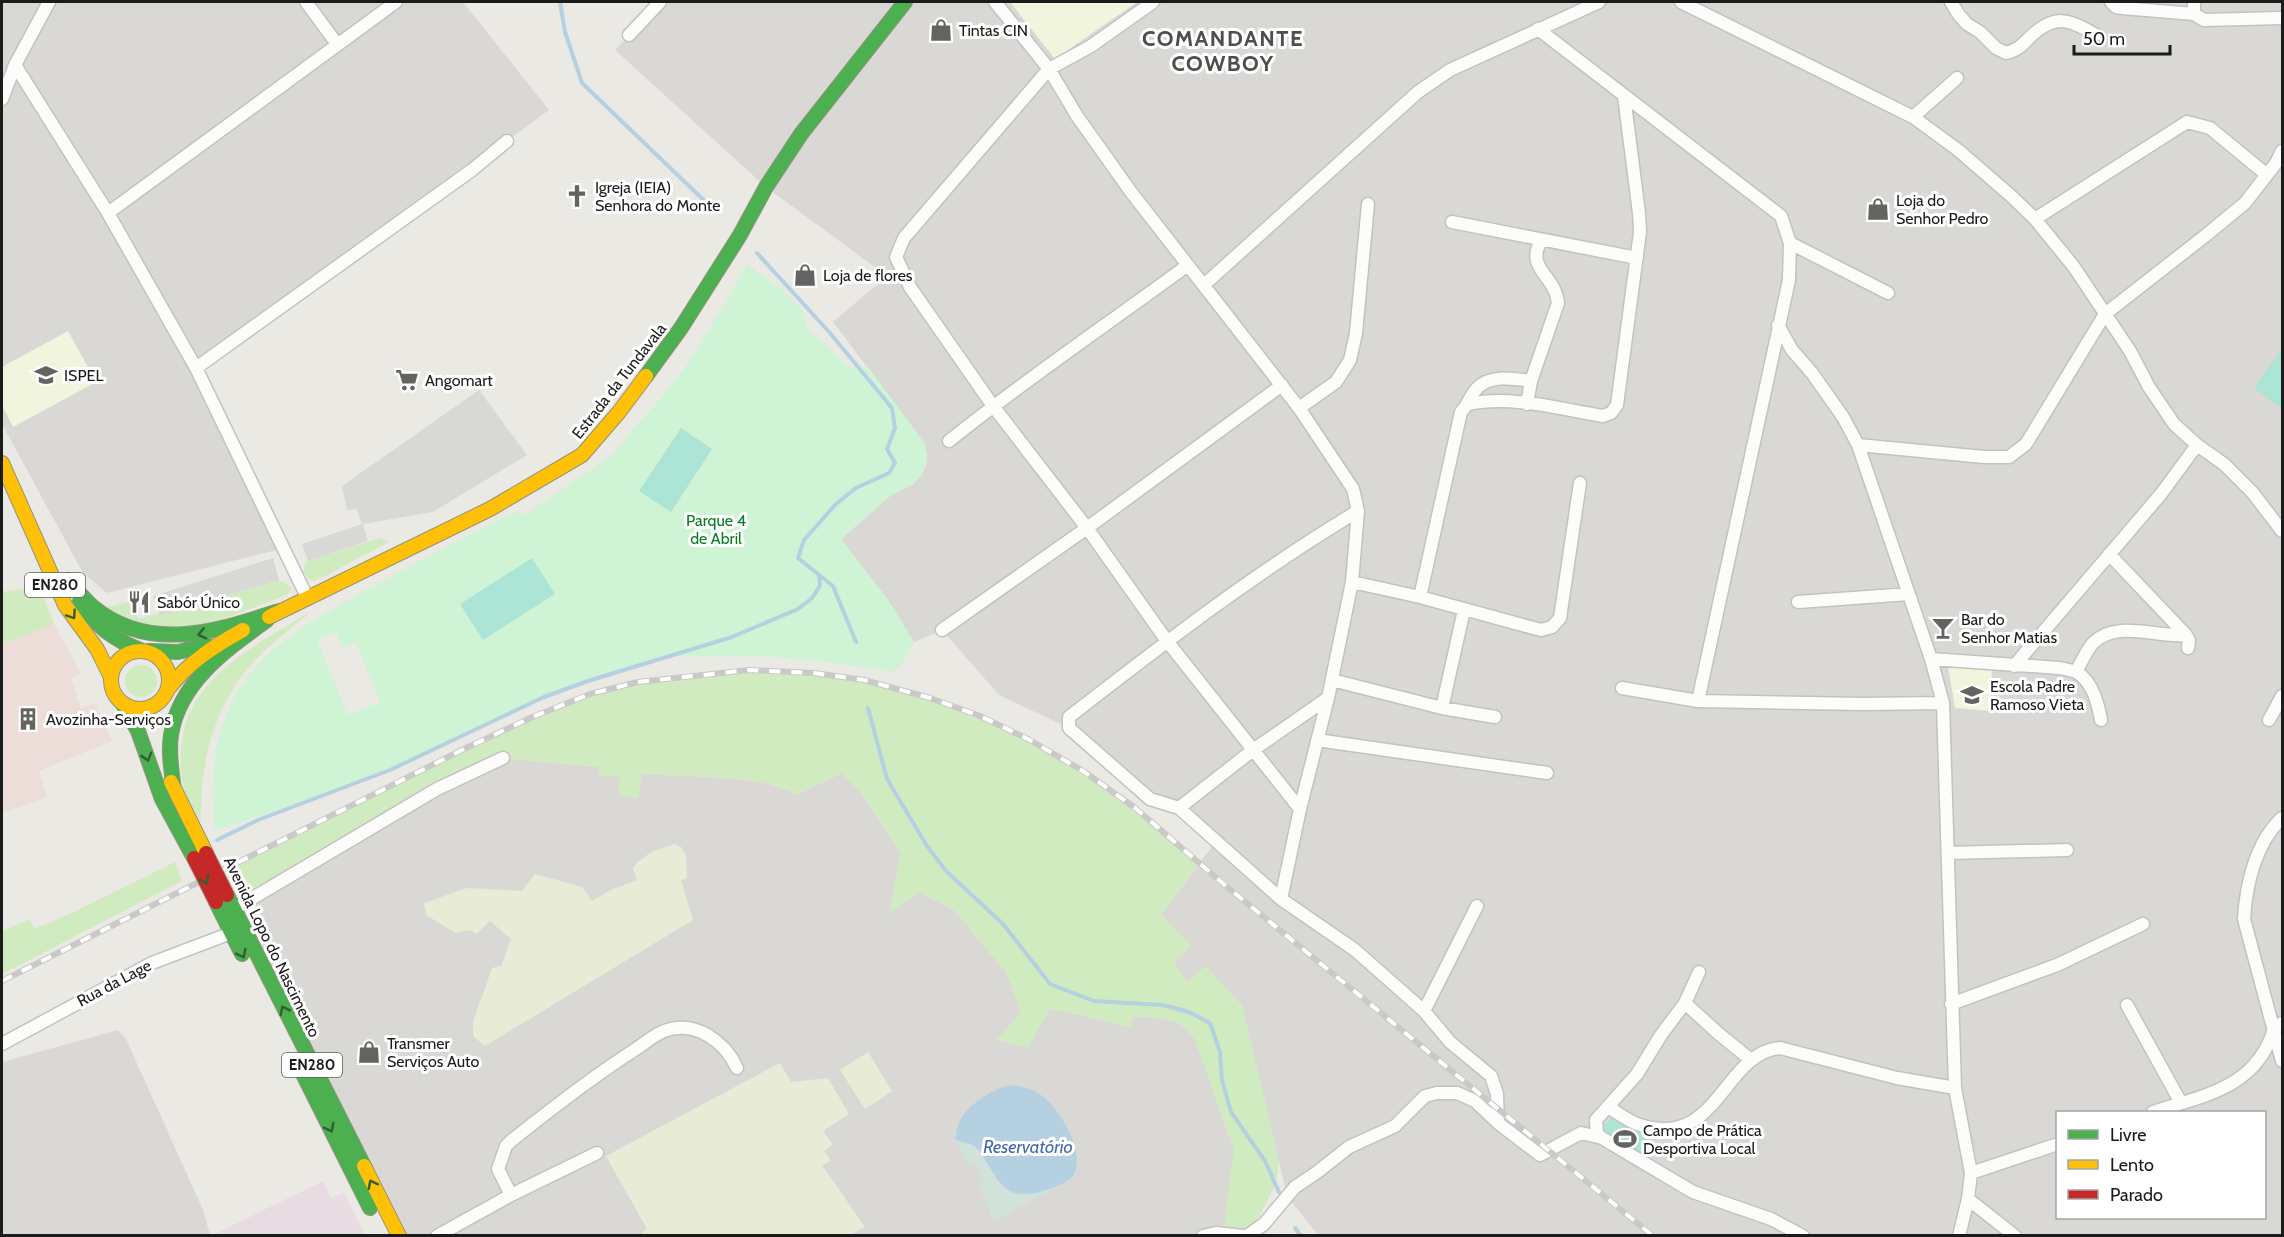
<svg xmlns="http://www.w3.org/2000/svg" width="2284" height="1237" font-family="Cabin,sans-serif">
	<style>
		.residential { fill: #d9d8d5; fill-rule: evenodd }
		.commercial { fill: #edddd8 }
		.industrial { fill: #e8dce2 }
		.education { fill: #f2f5dd }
		.farmland { fill: #e8ecd6 }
		.grass { fill: #d1ebc0 }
		.wetland { fill: #d1e2da }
		.park { fill: #cff3d5; fill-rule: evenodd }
		.pitch { fill: #ace5d5 }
		.parking { fill: #d8d8d6 }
		.water { fill: #b5d0e0 }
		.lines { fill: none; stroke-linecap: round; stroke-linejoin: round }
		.stream { stroke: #b5d0e0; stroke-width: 4 }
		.street-casing { stroke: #c2c2c0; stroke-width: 15 }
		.fast-casing { stroke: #8f947c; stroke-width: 16 }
		.slow-casing { stroke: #8f947c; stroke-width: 16 }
		.street { stroke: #fcfcfb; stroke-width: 12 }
		.fast { stroke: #4caf50; stroke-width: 14 }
		.slow { stroke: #ffc107; stroke-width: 14 }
		.rail-casing { stroke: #c9c9c8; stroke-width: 6 }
		.rail { stroke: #fff; stroke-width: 4; stroke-dasharray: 11; stroke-linecap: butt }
		.jam-bridge-casing { stroke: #a09a81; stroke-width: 16; stroke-linecap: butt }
		.jam-bridge { stroke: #c62828; stroke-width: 14 }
		.oneway { stroke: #315e33 }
		.labels { text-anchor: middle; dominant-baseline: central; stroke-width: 6; stroke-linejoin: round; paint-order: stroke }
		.shield { fill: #fff; stroke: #5f5f5f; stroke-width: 1.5 }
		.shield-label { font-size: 15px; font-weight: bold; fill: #1b1b1b }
		.poi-label { font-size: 16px; fill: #1b1b1b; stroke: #fff; text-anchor: start }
		.street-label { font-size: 16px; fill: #1b1b1b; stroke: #fff }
		.park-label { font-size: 16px; fill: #057d21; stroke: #fff }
		.water-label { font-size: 18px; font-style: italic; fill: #446aaf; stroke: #fff }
		.district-label { font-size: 22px; font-weight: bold; letter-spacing: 1.5px; fill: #4e4e4e; stroke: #fff }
	</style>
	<rect width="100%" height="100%" fill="#eae9e4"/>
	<!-- residential -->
	<path class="residential" d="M2,2H463L549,110L196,368L284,548L107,593L83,573L2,424Z
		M660,2H2282V1235H1318L1287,1196L1242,1006L1206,967L1188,983L1173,963L1190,945L1161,915L1216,841L1179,808L1150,799L1069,728L999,695L942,630L914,642L888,600L841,539L890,496L913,484L921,476L926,465L927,455L914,429L833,322L887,276L766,187L615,50ZM2058,1112H2264V1218H2058Z
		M503,758L599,767L620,777L638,798L641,774L733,778L766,783L798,794L842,773L862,794L901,854L890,912L919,892L954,910L1006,972L1022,1012L997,1040L1028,1047L1050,1008L1130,1027L1133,1017H1155L1180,1023L1195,1039L1234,1150L1224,1235H400L234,909Z
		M118,1030L126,1039L203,1210L210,1235H2V1062Z"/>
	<!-- commercial -->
	<path class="commercial" d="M54,624L81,673L71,678L81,708L95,703L112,741L39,771L47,797L2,813V644Z"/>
	<!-- industrial -->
	<path class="industrial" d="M323,1181L331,1198L344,1193L365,1235H213Z"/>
	<!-- education -->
	<path class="education" d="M1010,2H1137L1055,59Z
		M68,331L96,382L13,427L2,405V367Z
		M1948,666L1992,668L1990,711L1955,708Z"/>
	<!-- farmland -->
	<path class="farmland" d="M675,844L681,847L686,856L687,878L681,880L693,920L485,1046L473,1036V1022L492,968L501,966L511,939L490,921L476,934L470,930L456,933L426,915L424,903L467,888L522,891L535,874L582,887L592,901L611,890L637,880L633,868L637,863L651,852Z
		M868,1052L892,1091L865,1109L840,1070Z
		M780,1063L791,1082L828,1078L849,1114L823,1131L833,1145L824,1151L831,1161L822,1165L865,1227L848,1236L644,1235L642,1232L647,1229L606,1156Z"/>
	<!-- grass -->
	<path class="grass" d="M380,538L389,542L325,576L314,581L308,579L304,572V565L308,561Z
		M279,580L293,588L286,595C221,620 172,647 106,607L133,601L138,619L158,613L160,616Z
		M39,586L54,624L2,644V592Z
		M311,611C290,630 267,646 249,667C213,709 199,768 201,822C196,813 190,803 186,794C180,780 180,763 181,748C187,676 257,645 311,611Z
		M125 681a16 16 0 1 1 32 0a16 16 0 1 1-32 0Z
		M749,670C787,672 825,673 863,680C936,694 1023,730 1085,772C1125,800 1162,831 1199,863L1161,915L1191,945L1174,963L1187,982L1206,966L1242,1006L1279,1161L1276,1183L1250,1235L1223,1233L1234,1150L1195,1039L1180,1023L1155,1017H1133L1130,1027L1050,1008L1028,1048L997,1040L1021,1012L1006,972L954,910L919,892L889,913L901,854L862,794L842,773L798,794L766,783L734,778L641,774L638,799L619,795L620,777L599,776V767L503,758L254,898L232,864L462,750L530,718L590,694L638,682Z
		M175,862L182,881L2,974V931L30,919L34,929L74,912Z"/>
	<!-- wetland -->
	<path class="wetland" d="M956,1140L975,1146L1003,1187L1028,1194L1065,1182L994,1221L978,1184L984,1180L975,1164L969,1168Z"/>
	<!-- park -->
	<path class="park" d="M747,264L783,291L803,311L808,330L829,347L848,367H868L925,444L927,455L921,476L913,484L890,496L841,539L888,600L914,642C909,654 903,663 894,672L827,662L778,657L674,656L588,681L544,697L390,770L330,793L215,830C206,747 223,684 293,634C312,620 333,610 352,598C406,567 463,539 518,510L522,516L527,513L615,453L631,431L660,400L688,363L718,315ZM336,632L342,648L356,643L380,702L348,715L317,640Z"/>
	<!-- pitch -->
	<path class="pitch" d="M2282,349V409L2254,388Z
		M681,428L712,449L671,512L639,491Z
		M532,558L555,594L483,640L460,604Z
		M1616,1112L1654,1144L1647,1156L1634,1167L1597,1134Z"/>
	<!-- parking -->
	<path class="parking" d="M479,390L527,455L433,512L363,524L368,541L308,561L302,544L362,524L357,509L347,510L342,486Z
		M273,558L279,580L160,616L153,596Z"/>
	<!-- water -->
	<path class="water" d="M1008,1085C1022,1086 1035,1089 1046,1099C1063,1114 1095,1168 1064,1183C1046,1191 1019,1202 1003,1186C997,1180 992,1171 987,1163C984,1158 979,1148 973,1145C968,1143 961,1142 956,1140C954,1112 985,1093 1008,1085Z"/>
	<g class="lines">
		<!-- stream -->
		<path class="stream" d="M560,2L565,32L582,83L716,212
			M757,253L830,333L892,408L895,428L887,449L895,463L889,473L856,488L836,504L804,540L798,558L833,586L856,642
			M868,708L887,779L927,846L946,871L1003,924L1050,984L1094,1001L1163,1005L1189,1012L1210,1023L1220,1052L1222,1080L1231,1112L1265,1161L1279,1192
			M217,840L258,820L390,770L544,697L588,681L732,637L798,609L812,598L820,586L819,575
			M1295,1228L1301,1236"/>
		<!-- street casing -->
		<g class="street-casing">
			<path id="street" d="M306,2L337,44
				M995,2L1049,69L1077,116L1131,192L1299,408L1353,489L1358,511L1352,582L1328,698L1300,809L1281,899
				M1153,2L1091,46L1049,69L904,238L896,257L910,287L993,406L1087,528L1167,641L1300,809
				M1681,2L1913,117L1958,150L2010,195L2035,219L2074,267L2130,351L2149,387L2174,424L2197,445L2224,464L2252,492L2282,531
				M1951,2L1959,15L1967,24L1980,32L1996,48L2006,53C2018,50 2021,46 2029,38C2055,13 2068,19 2096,35
				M2111,2L2116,7L2122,8L2194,14
				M2194,2V14L2204,20L2282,18
				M1538,29L1781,216L1790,243L1789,280L1698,701
				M629,35L660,2
				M15,65L108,213L196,368L307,597
				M2,99L15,65L49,2
				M1913,117L1957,78
				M108,213L396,2
				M2035,219L2187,122L2210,128L2267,175
				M1452,222L1637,258
				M1790,243L1888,293
				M1205,284L1418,92L1450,70L1599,2
				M1778,325L1792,350L1812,373L1843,417L1858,445L1931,659L1943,703L1955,1088L1971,1173L1968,1199L1959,1236
				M196,368L472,170L507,141
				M1469,404C1511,395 1560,409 1603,416L1611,413L1617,405L1640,232L1639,213L1624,96
				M1527,404L1531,381L1558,303C1555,274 1525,270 1541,240
				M1299,408L1336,382L1350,360L1356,333L1368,204
				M949,441C1026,379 1108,324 1188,265
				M1858,445L1984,457H2009L2026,444L2105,314L2205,236L2245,203L2276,163L2282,151
				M1358,511C1256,572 1163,644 1069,717V728L1150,799L1179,808L1281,899L1355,950L1424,1011L1450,1042L1491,1076L1497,1094L1498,1123L1540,1155L1581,1133L1602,1138L1693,1192L1771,1219L1803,1236
				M2109,554L2186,635L2189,640L2188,648
				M1352,582L1420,597L1541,630L1552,627L1560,618L1580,483
				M1420,597L1461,412C1468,405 1468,400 1474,392C1486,374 1512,378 1531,381
				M1798,602L1909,594
				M942,630L1087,528L1282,385
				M1931,659L2059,668C2065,669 2073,670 2078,673C2093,683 2098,704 2101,720
				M2014,666L2161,494L2197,445
				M2076,672C2081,663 2086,651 2093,643C2117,619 2157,638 2186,635
				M1332,680L1442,708L1495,717
				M1622,688L1698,701L1862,704L1943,703
				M1442,708L1464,610
				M2269,720L2282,696
				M1317,740L1547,773
				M1179,808L1253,750L1328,698
				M2282,818C2256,842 2246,884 2244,919L2282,1061
				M1948,853L2067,850
				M234,909L437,789L503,758
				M1685,1003L1719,1034L1751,1060
				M1951,1004L2057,965L2143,924
				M2127,1005L2181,1103
				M1424,1011L1477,906
				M2,1044L152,963L231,933
				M1608,1107C1618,1113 1629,1122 1640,1125C1718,1150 1723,1053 1780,1048L1897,1078L1955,1088
				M2153,1112C2205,1095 2256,1088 2274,1029L2282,1023
				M1602,1138L1597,1134L1596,1120L1637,1074L1661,1035L1685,1003L1699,972
				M1971,1173L2058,1144
				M511,1195L498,1169L506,1146L511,1141C551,1109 592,1077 636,1049C645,1043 656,1033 667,1030C697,1021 725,1042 737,1068
				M1968,1199L2015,1236
				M437,1236L511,1195L597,1153
				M1203,1236L1216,1233L1243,1236
				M1247,1236L1264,1224L1295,1187L1316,1173L1349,1147L1395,1126L1425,1096L1437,1093H1457L1475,1101L1498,1123"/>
		</g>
		<!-- fast casing -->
		<g class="fast-casing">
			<path id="fast" d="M646,376L681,328L740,235L766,187L801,134L905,2
				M68,580C76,589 84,599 93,607C150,654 217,631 279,611
				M80,601C95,626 113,639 140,650
				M149,651L178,652L207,645
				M123,704L138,731L162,799L194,858
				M174,791C172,772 168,754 171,735C179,682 227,649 267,620
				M227,895L364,1166
				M216,902L242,954
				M298,1064L370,1208"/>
		</g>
		<!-- slow casing -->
		<g class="slow-casing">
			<path id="slow" d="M2,463L65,605L97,649L111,677
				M269,617L490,509L582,455L619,412L646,376
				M111 680a29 29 0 1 1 58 0a29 29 0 1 1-58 0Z
				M168,689C188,663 214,646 243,630
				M171,782L206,853
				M364,1166L399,1236"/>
		</g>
		<!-- street -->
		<use href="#street" class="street"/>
		<!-- fast -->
		<use href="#fast" class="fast"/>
		<!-- slow -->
		<use href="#slow" class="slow"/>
		<!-- rail casing -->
		<g class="rail-casing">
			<path id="rail" d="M2,981L462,750L530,718L590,694L638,682L749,670L814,673L864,680L930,698L980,716L1028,739L1083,771L1134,807L1226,886L1653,1236"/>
		</g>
		<!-- rail -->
		<use href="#rail" class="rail"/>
		<!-- jam-bridge casing -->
		<g class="jam-bridge-casing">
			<path id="jam-bridge" d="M206,853L227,895
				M194,858L216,902"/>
		</g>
		<!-- jam-bridge -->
		<use href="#jam-bridge" class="jam-bridge"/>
	</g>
	<!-- one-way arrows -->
	<defs><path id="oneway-chevron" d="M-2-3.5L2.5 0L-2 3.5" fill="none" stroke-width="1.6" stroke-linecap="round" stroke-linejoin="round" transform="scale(1.5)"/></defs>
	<g class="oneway">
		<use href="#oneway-chevron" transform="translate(72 615) rotate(56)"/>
		<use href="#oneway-chevron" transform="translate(202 634) rotate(167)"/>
		<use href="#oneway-chevron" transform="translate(147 757) rotate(73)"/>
		<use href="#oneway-chevron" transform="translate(205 880) rotate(63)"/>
		<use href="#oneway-chevron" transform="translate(242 954) rotate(63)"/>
		<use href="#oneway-chevron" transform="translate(284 1010) rotate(-117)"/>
		<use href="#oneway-chevron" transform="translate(330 1128) rotate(63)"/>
		<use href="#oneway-chevron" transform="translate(372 1184) rotate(-117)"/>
	</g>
	<!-- icons -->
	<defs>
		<g id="shop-bare" transform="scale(1.8)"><path d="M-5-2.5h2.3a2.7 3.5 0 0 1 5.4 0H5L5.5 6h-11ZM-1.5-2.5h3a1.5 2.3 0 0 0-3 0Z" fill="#636361" stroke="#fff" stroke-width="2.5" paint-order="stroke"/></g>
		<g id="church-bare" transform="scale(1.8)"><path d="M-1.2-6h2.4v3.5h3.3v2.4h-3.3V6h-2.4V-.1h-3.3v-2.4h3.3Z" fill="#636361" stroke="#fff" stroke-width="2.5" paint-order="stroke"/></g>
		<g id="university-bare" transform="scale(1.8)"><path d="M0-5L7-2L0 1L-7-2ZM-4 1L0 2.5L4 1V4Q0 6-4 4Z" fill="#636361" stroke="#fff" stroke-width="2.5" paint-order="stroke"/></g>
		<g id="supermarket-bare" transform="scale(1.8)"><path d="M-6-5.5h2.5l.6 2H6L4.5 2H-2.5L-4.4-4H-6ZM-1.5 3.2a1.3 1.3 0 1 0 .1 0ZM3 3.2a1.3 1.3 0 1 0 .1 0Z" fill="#636361" stroke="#fff" stroke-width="2.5" paint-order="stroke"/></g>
		<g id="restaurant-bare" transform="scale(1.8)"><path d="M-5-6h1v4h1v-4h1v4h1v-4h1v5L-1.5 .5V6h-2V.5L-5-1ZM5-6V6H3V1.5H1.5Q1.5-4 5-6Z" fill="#636361" stroke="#fff" stroke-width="2.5" paint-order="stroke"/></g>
		<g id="bar-bare" transform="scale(1.8)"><path d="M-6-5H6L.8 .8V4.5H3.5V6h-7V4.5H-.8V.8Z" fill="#636361" stroke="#fff" stroke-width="2.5" paint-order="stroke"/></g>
		<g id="school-bare" transform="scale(1.8)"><path d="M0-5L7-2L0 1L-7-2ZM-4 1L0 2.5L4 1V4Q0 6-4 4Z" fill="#636361" stroke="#fff" stroke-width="2.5" paint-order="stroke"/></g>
		<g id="building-bare" transform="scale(1.8)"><path d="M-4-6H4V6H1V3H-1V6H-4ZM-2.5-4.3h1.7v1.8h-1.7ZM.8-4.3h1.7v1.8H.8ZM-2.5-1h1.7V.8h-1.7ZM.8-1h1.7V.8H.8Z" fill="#636361" stroke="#fff" stroke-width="2.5" paint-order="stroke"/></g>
		<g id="stadium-bare" transform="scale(1.8)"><path d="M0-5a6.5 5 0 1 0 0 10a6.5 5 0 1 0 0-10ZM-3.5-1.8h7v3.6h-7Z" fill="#636361" stroke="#fff" stroke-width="2.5" paint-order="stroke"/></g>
	</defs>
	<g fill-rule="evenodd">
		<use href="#shop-bare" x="941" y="30"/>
		<use href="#church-bare" x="577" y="196"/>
		<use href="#shop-bare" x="1878" y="209"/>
		<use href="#shop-bare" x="805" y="275"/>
		<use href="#university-bare" x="46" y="375"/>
		<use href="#supermarket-bare" x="407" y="380"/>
		<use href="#restaurant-bare" x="139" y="602"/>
		<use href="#bar-bare" x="1943" y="628"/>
		<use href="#school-bare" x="1972" y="695"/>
		<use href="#building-bare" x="28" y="719"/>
		<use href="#shop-bare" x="369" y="1052"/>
		<use href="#stadium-bare" x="1625" y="1139"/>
	</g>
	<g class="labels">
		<!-- shield labels -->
		<g class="shield">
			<rect x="25" y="573" width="60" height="24" rx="4.5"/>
			<rect x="282" y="1053" width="60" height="24" rx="4.5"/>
		</g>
		<g class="shield-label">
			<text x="55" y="585">EN280</text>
			<text x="312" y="1065">EN280</text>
		</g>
		<!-- poi labels -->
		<g class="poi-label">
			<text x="959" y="30">Tintas CIN</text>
			<text x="595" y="187">Igreja (IEIA)<tspan x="595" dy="18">Senhora do Monte</tspan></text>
			<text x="1896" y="200">Loja do<tspan x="1896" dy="18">Senhor Pedro</tspan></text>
			<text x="823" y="275">Loja de flores</text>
			<text x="64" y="375">ISPEL</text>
			<text x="425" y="380">Angomart</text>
			<text x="157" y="602">Sabór Único</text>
			<text x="1961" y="619">Bar do<tspan x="1961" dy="18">Senhor Matias</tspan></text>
			<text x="1990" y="686">Escola Padre<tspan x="1990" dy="18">Ramoso Vieta</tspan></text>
			<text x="46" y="719">Avozinha-Serviços</text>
			<text x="387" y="1043">Transmer<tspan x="387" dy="18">Serviços Auto</tspan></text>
			<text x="1643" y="1130">Campo de Prática<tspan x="1643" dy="18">Desportiva Local</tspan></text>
		</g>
		<!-- street labels -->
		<g class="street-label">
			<text transform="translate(619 381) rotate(-52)">Estrada da Tundavala</text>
			<text transform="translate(272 947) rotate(64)">Avenida Lopo do Nascimento</text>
			<text transform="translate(114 983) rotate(-28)">Rua da Lage</text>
		</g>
		<!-- park labels -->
		<g class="park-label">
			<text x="716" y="520">Parque 4<tspan x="716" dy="18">de Abril</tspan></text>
		</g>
		<!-- water labels -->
		<g class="water-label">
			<text x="1028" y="1147">Reservatório</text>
		</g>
		<!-- district labels -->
		<g class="district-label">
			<text x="1223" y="38">COMANDANTE<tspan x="1223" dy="25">COWBOY</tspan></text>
		</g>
	</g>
	<!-- border -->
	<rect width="2284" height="1237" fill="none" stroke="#1b1b1b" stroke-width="6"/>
	<!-- legend -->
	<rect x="2056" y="1111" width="210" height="108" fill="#ffffff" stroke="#a4a4a4" stroke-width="1.5"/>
	<rect x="2068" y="1130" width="30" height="9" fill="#4caf50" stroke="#a4a4a4" stroke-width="1.5"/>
	<text x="2110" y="1141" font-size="18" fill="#1b1b1b">Livre</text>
	<rect x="2068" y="1160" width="30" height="9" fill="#ffc107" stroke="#a4a4a4" stroke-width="1.5"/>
	<text x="2110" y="1171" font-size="18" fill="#1b1b1b">Lento</text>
	<rect x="2068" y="1190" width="30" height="9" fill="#c62828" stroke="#a4a4a4" stroke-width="1.5"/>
	<text x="2110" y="1201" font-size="18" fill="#1b1b1b">Parado</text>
	<!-- scale -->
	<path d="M2074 45v9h96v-9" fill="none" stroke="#1b1b1b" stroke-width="3"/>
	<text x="2083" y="45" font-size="18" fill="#1b1b1b" stroke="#ffffff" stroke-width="4.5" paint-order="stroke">50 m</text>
</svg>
